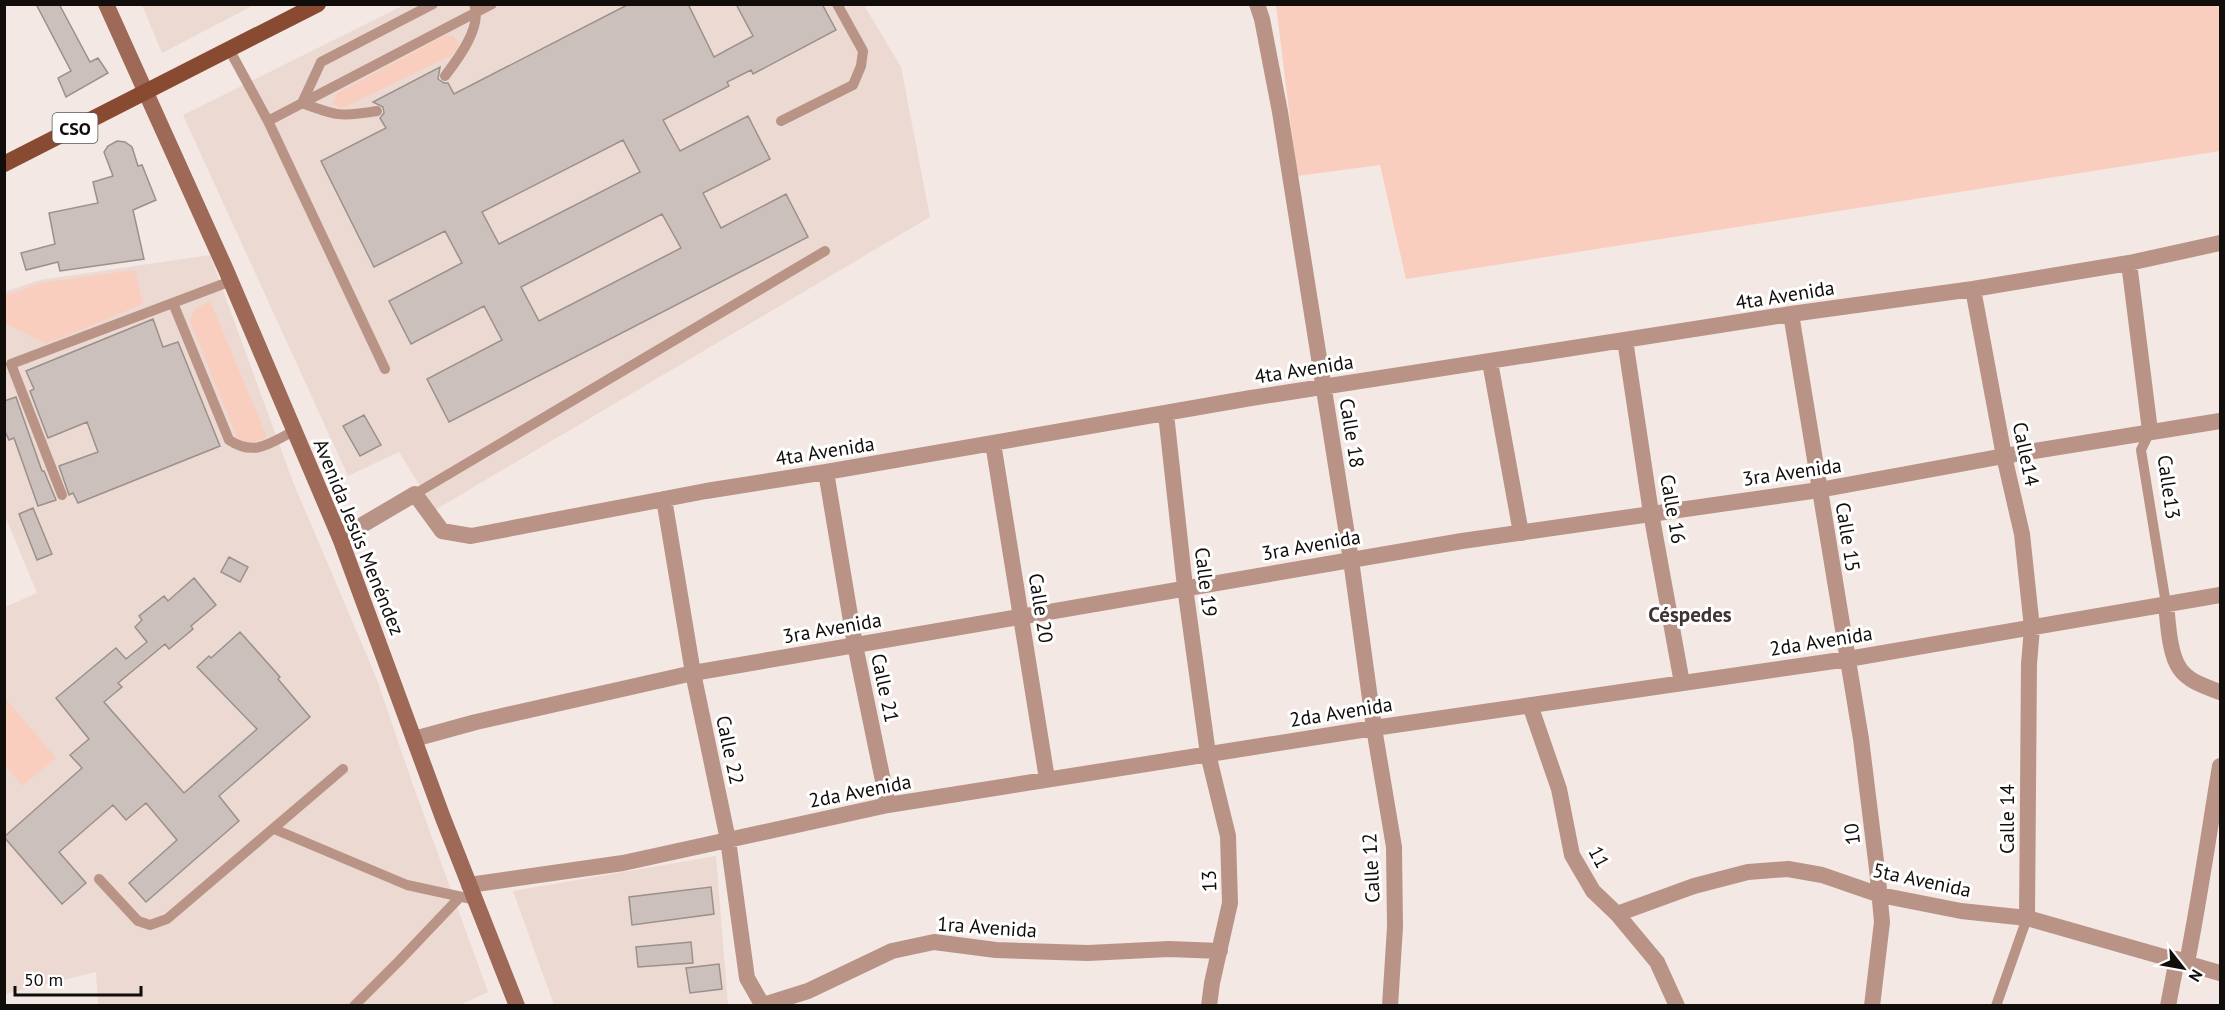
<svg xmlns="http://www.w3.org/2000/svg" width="2225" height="1010" font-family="'PT Sans',sans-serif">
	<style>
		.built { fill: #ecd9d2 }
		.green { fill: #f9cebf }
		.building { fill: #cbc0bc; stroke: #9a908c; stroke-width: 1.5; fill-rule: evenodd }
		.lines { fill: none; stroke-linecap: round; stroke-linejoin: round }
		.service { stroke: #b99486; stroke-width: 10 }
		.minor { stroke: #b99486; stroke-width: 16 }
		.tertiary { stroke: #b99486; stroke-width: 16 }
		.secondary { stroke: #9e6956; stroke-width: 16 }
		.primary { stroke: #894a32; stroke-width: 16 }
		.labels { text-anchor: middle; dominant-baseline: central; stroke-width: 6; stroke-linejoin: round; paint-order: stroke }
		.shield { fill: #fff; stroke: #585654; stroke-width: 1.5 }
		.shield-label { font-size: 18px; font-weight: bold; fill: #100d0b }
		.street-label { font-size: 20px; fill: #100d0b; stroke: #fff }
		.neighbourhood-label { font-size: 21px; font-weight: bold; fill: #3e3532; stroke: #fff }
	</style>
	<rect width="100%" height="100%" fill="#f4e8e4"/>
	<!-- built -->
	<path class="built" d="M142,5H254L162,53Z
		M404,5H864L901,67L930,217L435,510L399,452L348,476L183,115Z
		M210,255L293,482L376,677L413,785L488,992L458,1006L98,1005L96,972L5,994V607L37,593L5,516L4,292L40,280Z
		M716,856L728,1005H554L513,891Z"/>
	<!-- green -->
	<path class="green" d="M1276,5H2220V151L1406,279L1380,165L1297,176Z
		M444,36H452L457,40L459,46L454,54L345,107L340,108L333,104L336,94Z
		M135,270L143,304L46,344L5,323V296L41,283Z
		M210,301L267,437C257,442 250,445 238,440L190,321L195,309Z
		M4,697L56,758L22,786L5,765Z"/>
	<!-- building -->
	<path class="building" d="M36,4H59L90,62L98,58L108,73L66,97L58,78L71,71Z
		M629,4H688L714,57L753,36L736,4H822L836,30L753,74L751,70L727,82L729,86L663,120L680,151L748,116L770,159L703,193L721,228L786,194L808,237L449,422L427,379L502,340L484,306L411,344L389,301L462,263L445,231L374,267L321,161L386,128L380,118L384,113L383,107L373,102L440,67L438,79L444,83H448L454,94ZM623,140L640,172L499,244L482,212ZM662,214L681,248L539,321L521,287Z
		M117,141L125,142L132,147L138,166L142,165L156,200L133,210L144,259L60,271L58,262L26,270L21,253L55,244L49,213L98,203L93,182L113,176L104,152L108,146Z
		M153,319L163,347L178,342L220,446L78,503L73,493L69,495L59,466L98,452L87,422L48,438L30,391L34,389L26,371Z
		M16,397L42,471H44L56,500L38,506L14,438L9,440L4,429V401Z
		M364,415L381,445L360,456L343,426Z
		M33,508L52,554L37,560L19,514Z
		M229,557L248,567L240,582L221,572Z
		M194,578L216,605L191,626L193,629L169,649L165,644L118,683L122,687L104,702L184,793L257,729L197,667L209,656L211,658L240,632L280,677L278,679L310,717L219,796L239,821L146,902L129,883L177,840L146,803L126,820L113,805L59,852L86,883L62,904L4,837L82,768L70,755L89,739L56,698L116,648L126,659L147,642L135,627L142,620L139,616L164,596L168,601Z
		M711,887L714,914L632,925L629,897Z
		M691,942L693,963L638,967L636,947Z
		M719,964L722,989L690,993L686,968Z"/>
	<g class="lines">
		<!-- service -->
		<path class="service" d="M229,49L268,121L385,369
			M445,76C458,59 483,26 474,4
			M377,111C341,117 336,116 302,103L321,62L433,4
			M268,121L492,4
			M781,121L853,85L861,66L863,51L837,4
			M173,303L229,440C255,457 270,443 294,431
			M2150,431L2141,450L2166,604
			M415,494L825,251
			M62,495L11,364L231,281
			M274,829L407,885L476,900
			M99,879L138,921L150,925L167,919L343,769
			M354,1006L400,960L460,897
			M1996,1006L2027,918"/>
		<!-- minor -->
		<path class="minor" d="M1257,4L1262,19L1280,112L1351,560L1374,728L1394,847L1395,927L1390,1006
			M2129,263L2150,431
			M1973,289L2004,456L2022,534L2032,628L2029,664L2027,918
			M1791,314L1861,739L1877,869L1882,922L1872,1006
			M1625,340L1651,513L1682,683
			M1490,362L1521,533
			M1166,414L1185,587L1208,754L1228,836L1230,903L1212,983L1209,1006
			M993,443L1047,779
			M826,472L855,645L888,805
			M664,499L693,673L728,840L747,978L763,1006
			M340,538L415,494L442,531L471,536L706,491L826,472L1251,398L1791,314L1973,289L2129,263L2220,243
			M2166,604C2168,622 2169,654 2180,669C2189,682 2207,687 2220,692
			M1530,705L1559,789L1572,855L1593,891L1617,914L1657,962L1677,1006
			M469,885L623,863L888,805L1374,728L1848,659L2220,595
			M1617,914L1694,886L1748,872L1788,869L1822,875L1880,895L1961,911L2027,918L2220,973
			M2187,962C2200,897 2209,832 2220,766
			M763,1005L808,991L892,951L934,942L996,950L1088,953L1169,949L1220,951
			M2168,1006L2177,959"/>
		<!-- tertiary -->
		<path class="tertiary" d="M414,739L476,722L693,673L1462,541L1819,490L2004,456L2220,421"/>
		<!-- secondary -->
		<path class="secondary" d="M106,4L226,270L340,538L443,818L517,1006"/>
		<!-- primary -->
		<path class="primary" d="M4,164L318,4"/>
	</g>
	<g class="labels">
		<!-- shield labels -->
		<rect class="shield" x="52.5" y="113" width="45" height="30" rx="4.5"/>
		<g class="shield-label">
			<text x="75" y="128">CSO</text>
		</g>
		<!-- street labels -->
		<g class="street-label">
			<text transform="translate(1785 295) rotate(-9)">4ta Avenida</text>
			<text transform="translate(1304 369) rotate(-9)">4ta Avenida</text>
			<text transform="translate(1352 433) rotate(81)">Calle 18</text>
			<text transform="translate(825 451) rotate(-9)">4ta Avenida</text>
			<text transform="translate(2026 454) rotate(78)">Calle14</text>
			<text transform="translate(1792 472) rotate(-8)">3ra Avenida</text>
			<text transform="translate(2169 487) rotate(82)">Calle13</text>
			<text transform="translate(1673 509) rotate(80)">Calle 16</text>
			<text transform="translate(359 537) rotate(68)">Avenida Jesús Menéndez</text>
			<text transform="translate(1848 537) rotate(81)">Calle 15</text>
			<text transform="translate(1311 545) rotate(-10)">3ra Avenida</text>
			<text transform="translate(1206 582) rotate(83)">Calle 19</text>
			<text transform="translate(1041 608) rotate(81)">Calle 20</text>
			<text transform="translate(832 628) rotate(-10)">3ra Avenida</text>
			<text transform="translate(1821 641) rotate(-9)">2da Avenida</text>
			<text transform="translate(885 688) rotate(78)">Calle 21</text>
			<text transform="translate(1341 712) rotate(-9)">2da Avenida</text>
			<text transform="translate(730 750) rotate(78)">Calle 22</text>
			<text transform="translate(860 791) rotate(-11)">2da Avenida</text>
			<text transform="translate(2007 819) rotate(-90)">Calle 14</text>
			<text transform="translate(1852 834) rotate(-97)">10</text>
			<text transform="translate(1599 857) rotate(62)">11</text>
			<text transform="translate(1371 868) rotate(-93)">Calle 12</text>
			<text transform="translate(1922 880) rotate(12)">5ta Avenida</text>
			<text transform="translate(1209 881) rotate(-92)">13</text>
			<text transform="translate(987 927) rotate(4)">1ra Avenida</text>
		</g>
		<!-- neighbourhood labels -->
		<g class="neighbourhood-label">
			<text x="1690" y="614">Céspedes</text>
		</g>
	</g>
	<!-- border -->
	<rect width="2225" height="1010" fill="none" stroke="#100d0b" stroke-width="12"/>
	<!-- north arrow -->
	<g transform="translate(2183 968) rotate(121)" stroke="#ffffff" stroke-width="4.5" paint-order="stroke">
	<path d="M0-4.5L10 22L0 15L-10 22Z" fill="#100d0b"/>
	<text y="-9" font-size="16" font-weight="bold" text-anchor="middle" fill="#100d0b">N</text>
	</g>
	<!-- scale -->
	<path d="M15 986v9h126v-9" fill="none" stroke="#100d0b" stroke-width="3"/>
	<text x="24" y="986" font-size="18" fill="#100d0b" stroke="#ffffff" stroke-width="4.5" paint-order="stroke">50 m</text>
</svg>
